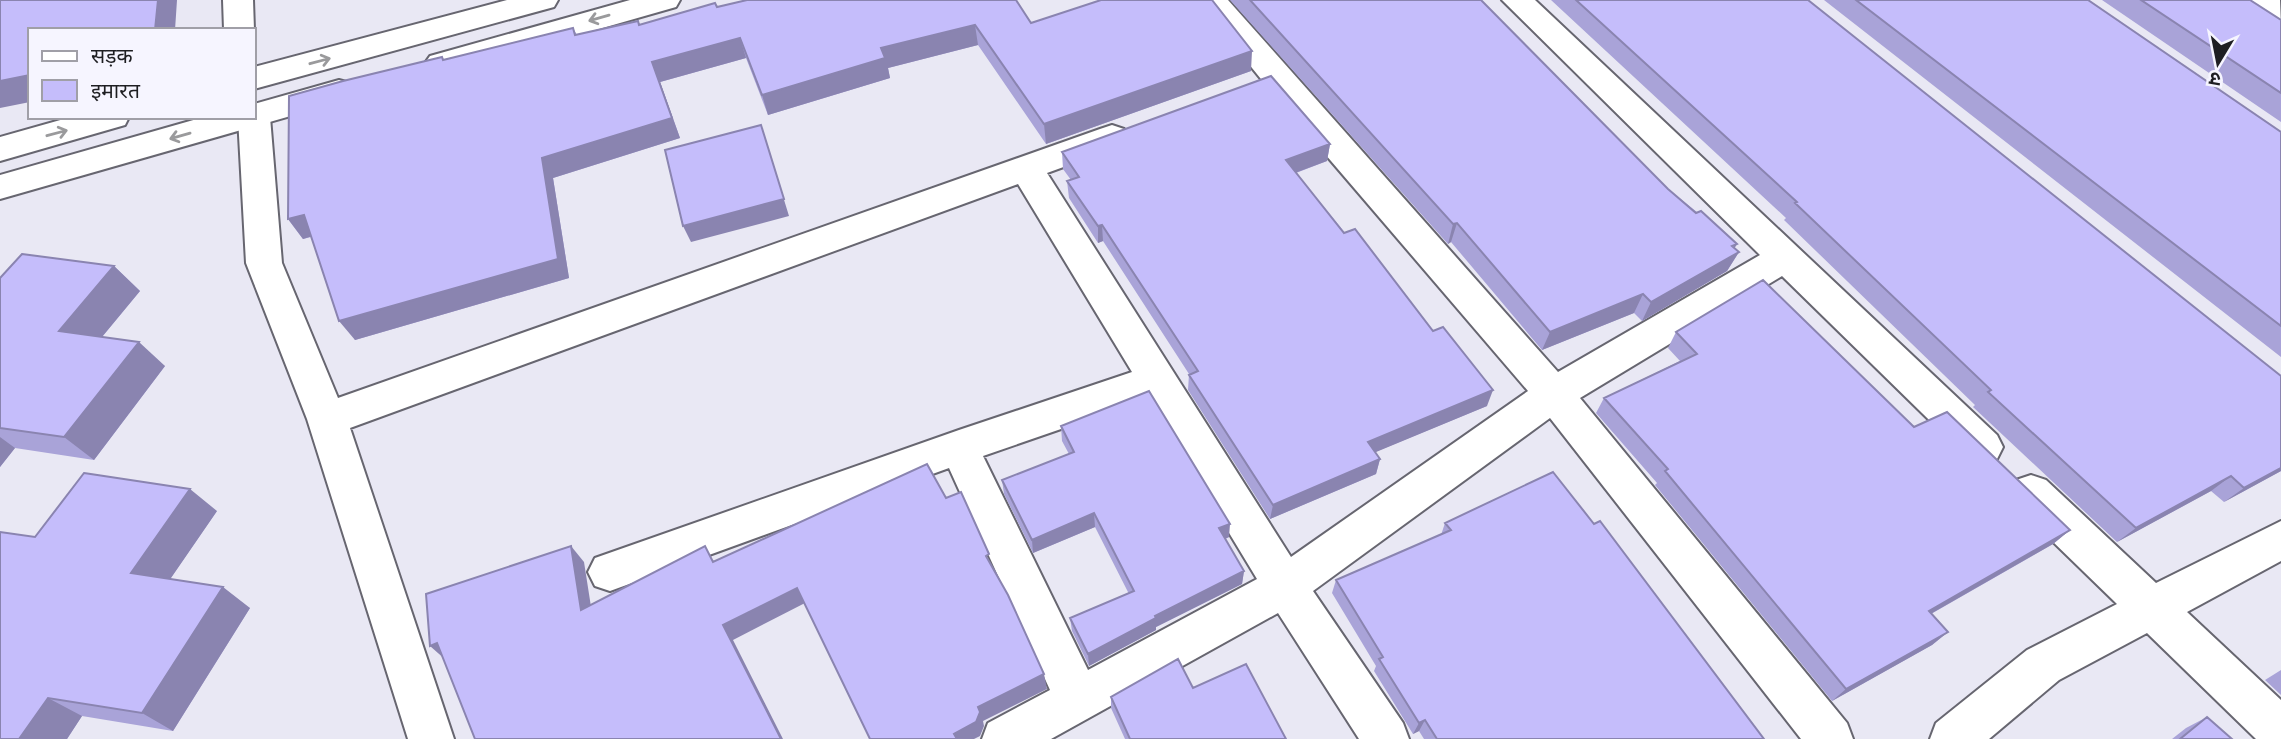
<svg xmlns="http://www.w3.org/2000/svg" width="2281" height="739" font-family="Roboto,'Noto Sans Devanagari',sans-serif">
	<style>
		.lines { fill: none; stroke-linecap: round; stroke-linejoin: round }
		.minor-casing { stroke: #676670; stroke-width: 4 }
		.secondary-casing { stroke: #676670; stroke-width: 4 }
		.minor { fill: #fff; fill-rule: evenodd }
		.secondary { fill: #fff; fill-rule: evenodd }
		.wall { fill: #a9a3d8 }
		.shaded-wall { fill: #8a84b0 }
		.building { fill: #c5bdfb; stroke: #8a84b0; stroke-width: 2 }
		.oneway { stroke: #9a9a9c }
	</style>
	<rect width="100%" height="100%" fill="#e9e8f4"/>
	<g class="lines">
		<!-- minor casing -->
		<g class="minor-casing">
			<path id="minor" d="M223,0H253L254,30V31L224,30Z
				M1197,0H1228L1558,372L1760,255L1502,0H1535L1997,435L2003,447L1997,459L1983,464L1969,459L1782,276L1580,398L1847,723L1853,739H1801L1550,418L1313,591L1403,723L1409,739H1359L1278,613L1051,739H982L988,723L1050,690L949,468L610,591L595,586L588,572L595,558L959,430L1132,372L1018,184L350,428L454,739H408L307,419L246,263L238,117H254V106L266,109L270,117L282,263L338,398L1100,129L1112,125L1124,129L1129,137L1124,145L1047,173L1291,557L1528,391L1265,84ZM1148,399L1257,579L1088,670L983,456Z
				M2246,0H2280L2281,26L2270,23Z
				M2031,475L2046,480L2156,583L2281,521V561L2187,612L2281,700V739H2256L2147,633L2059,680L1989,739H1930L1936,723L2027,650L2117,604L2016,506L2010,493L2016,480Z"/>
		</g>
		<!-- secondary casing -->
		<g class="secondary-casing">
			<path id="secondary" d="M507,0H558L554,7L254,89V67Z
				M630,0H680L676,7L441,74L430,70L425,63L430,56Z
				M339,80L350,83L355,91L350,99L0,199V175L204,117H254V104Z
				M71,117H129L125,125L0,161V137Z"/>
		</g>
		<!-- minor -->
		<use href="#minor" class="minor"/>
		<!-- secondary -->
		<use href="#secondary" class="secondary"/>
	</g>
	<!-- wall -->
	<path class="wall" d="M1230,0H1481L1668,189L1737,244L1734,248L1739,252L1727,271L1642,321L1634,313L1542,350L1451,242L1448,244Z
		M1551,0H1808L2281,376V471L2224,502L2211,491L2117,542L1973,407L1975,405L1784,220L1786,218Z
		M1824,0H2088L2281,132V357Z
		M2102,0H2250L2281,20V122Z
		M717,7L1031,23L1251,71L1046,144L978,45L888,68L890,78L768,115L746,58L660,82L680,138L553,178L569,278L355,340L311,237L303,239L288,219L444,60L573,28L577,35L639,25Z
		M1330,144L1327,161L1296,173L1487,406L1375,452L1380,459L1376,474L1270,519L1188,390L1189,374L1103,241L1098,243L1069,198L1067,181L1071,180L1063,169L1062,152Z
		M114,266L140,291L102,337L165,366L94,460L15,448L0,467V278Z
		M1676,332L1914,427L2070,530L2053,544L1931,614L1948,632L1932,645L1832,701L1655,485L1657,483L1596,413L1604,398L1680,361L1668,348Z
		M1061,426L1229,537L1225,539L1244,571L1242,584L1156,627V630L1089,666L1072,631L1070,618L1129,594L1095,527L1033,553L1004,494L1002,480L1069,454L1062,441Z
		M217,511L170,579L250,608L173,731L82,716L67,739H0L35,537Z
		M1445,523L1764,739H1424L1419,731L1413,734L1374,671L1376,666L1332,593L1336,580L1441,535Z
		M2281,670V695L2265,680Z
		M1193,688L1286,739H1125L1111,708V697Z
		M2207,717L2232,739H2172L2186,728Z"/>
	<!-- shaded-wall -->
	<path class="shaded-wall" d="M158,0H177L175,30H155Z
		M975,25L978,45L888,68L890,78L768,115L762,95L881,48Z
		M740,38L746,58L660,82L680,138L553,178L569,278L355,340L339,321L542,158L652,62Z
		M1252,51L1251,71L1046,144L1044,124Z
		M30,75V102L0,108V81Z
		M761,125L789,216L691,242L683,226Z
		M1330,144L1327,161L1284,177L1286,160Z
		M304,215L319,234L303,239L288,219Z
		M1457,223L1451,242L1448,244L1453,224Z
		M1102,225L1103,241L1098,243V226Z
		M1737,244L1729,257L1739,252L1727,271L1642,321L1651,302Z
		M114,266L140,291L87,355L59,331Z
		M1643,294L1634,313L1542,350L1550,332Z
		M139,342L165,366L94,460L64,437Z
		M1493,390L1487,406L1364,457L1368,442Z
		M0,437L15,448L0,467Z
		M1380,459L1376,474L1270,519L1273,505Z
		M2281,468V471L2224,502L2244,488Z
		M2231,476L2211,491L2117,542L2136,528Z
		M190,489L217,511L160,594L131,573Z
		M1094,513L1095,527L1033,553L1032,540Z
		M1230,524L1229,537L1218,542L1219,528Z
		M2070,530L2053,544L1913,624L1929,611Z
		M571,546L584,562L594,626L581,610Z
		M1244,571L1242,584L1156,627V630L1089,666L1088,654L1155,616Z
		M223,587L250,608L173,731L142,713Z
		M797,588L805,603L733,640L783,739H781L723,625Z
		M1948,632L1932,645L1832,701L1846,689Z
		M437,643L447,661L430,646Z
		M1044,674L1047,689L983,721L984,726L980,736L974,739H956L954,734L978,707Z
		M48,698L82,716L67,739H19Z
		M1425,720L1419,731L1413,734L1419,723Z"/>
	<!-- building -->
	<path class="building" d="M0,0H158L155,30H30V75L0,81Z
		M747,0H1016L1031,23L1101,0H1212L1252,51L1044,124L975,25L881,48L885,58L762,95L740,38L652,62L672,118L542,158L558,259L339,321L304,215L288,219L289,96L343,81L442,57L443,60L573,28L575,35L638,21L639,25L715,3L717,7Z
		M1250,0H1481L1668,189L1696,213L1701,211L1737,244L1732,246L1739,252L1651,302L1643,294L1550,332L1457,223L1453,224Z
		M1576,0H1808L2281,376V468L2244,488L2231,476L2136,528L1988,392L1991,390L1795,203L1797,202Z
		M1856,0H2088L2281,132V326Z
		M2141,0H2250L2281,20V93Z
		M1271,76L1330,144L1286,160L1344,233L1355,229L1433,331L1443,327L1493,390L1368,442L1380,459L1273,505L1189,375L1198,371L1102,225L1098,226L1067,181L1079,177L1062,152Z
		M761,125L784,199L683,226L665,150Z
		M22,254L114,266L59,331L139,342L64,437L0,428V278Z
		M1763,280L1914,427L1947,412L2070,530L1929,611L1948,632L1846,689L1665,471L1668,469L1604,398L1697,354L1676,332Z
		M1149,391L1230,524L1219,528L1244,571L1155,616L1156,618L1088,654L1070,618L1134,591L1094,513L1032,540L1002,480L1074,452L1061,426Z
		M927,464L946,498L961,492L989,554L986,556L1008,595L1044,674L978,707L980,712L976,722L954,734L957,739H870L797,588L723,625L781,739H475L437,643L430,646L426,594L571,546L581,610L705,546L713,562Z
		M1553,472L1594,524L1600,521L1764,739H1437L1425,720L1419,723L1379,659L1383,657L1336,580L1451,530L1445,523Z
		M84,473L190,489L131,573L223,587L142,713L48,698L19,739H0V532L35,537Z
		M1178,659L1193,688L1246,664L1286,739H1130L1111,697Z
		M2207,717L2232,739H2180Z"/>
	<!-- one-way arrows -->
	<defs><path id="oneway-shaft" d="M-6 0H5M1.5-3L5.5 0L1.5 3" fill="none" stroke-width="1.6" stroke-linecap="round" stroke-linejoin="round" transform="scale(1.75)"/></defs>
	<g class="oneway">
		<use href="#oneway-shaft" transform="translate(599 18) rotate(164)"/>
		<use href="#oneway-shaft" transform="translate(320 61) rotate(-15)"/>
		<use href="#oneway-shaft" transform="translate(57 133) rotate(-15)"/>
		<use href="#oneway-shaft" transform="translate(180 136) rotate(164)"/>
	</g>
	<!-- legend -->
	<rect x="28" y="28" width="228" height="91" fill="#f6f5ff" stroke="#a09fa7" stroke-width="2"/>
	<rect x="42" y="51" width="35" height="10" fill="#ffffff" stroke="#a09fa7" stroke-width="2"/>
	<text x="91" y="63" font-size="21" fill="#1e1e22">सड़क</text>
	<rect x="42" y="80" width="35" height="21" fill="#c5bdfb" stroke="#a09fa7" stroke-width="2"/>
	<text x="91" y="98" font-size="21" fill="#1e1e22">इमारत</text>
	<!-- north arrow -->
	<g transform="translate(2218 63) rotate(190)" stroke="#f6f5ff" stroke-width="5" paint-order="stroke">
	<path d="M0-5L12 26L0 18L-12 26Z" fill="#1e1e22"/>
	<text y="-10" font-size="19" font-weight="bold" text-anchor="middle" fill="#1e1e22">उ</text>
	</g>
</svg>
